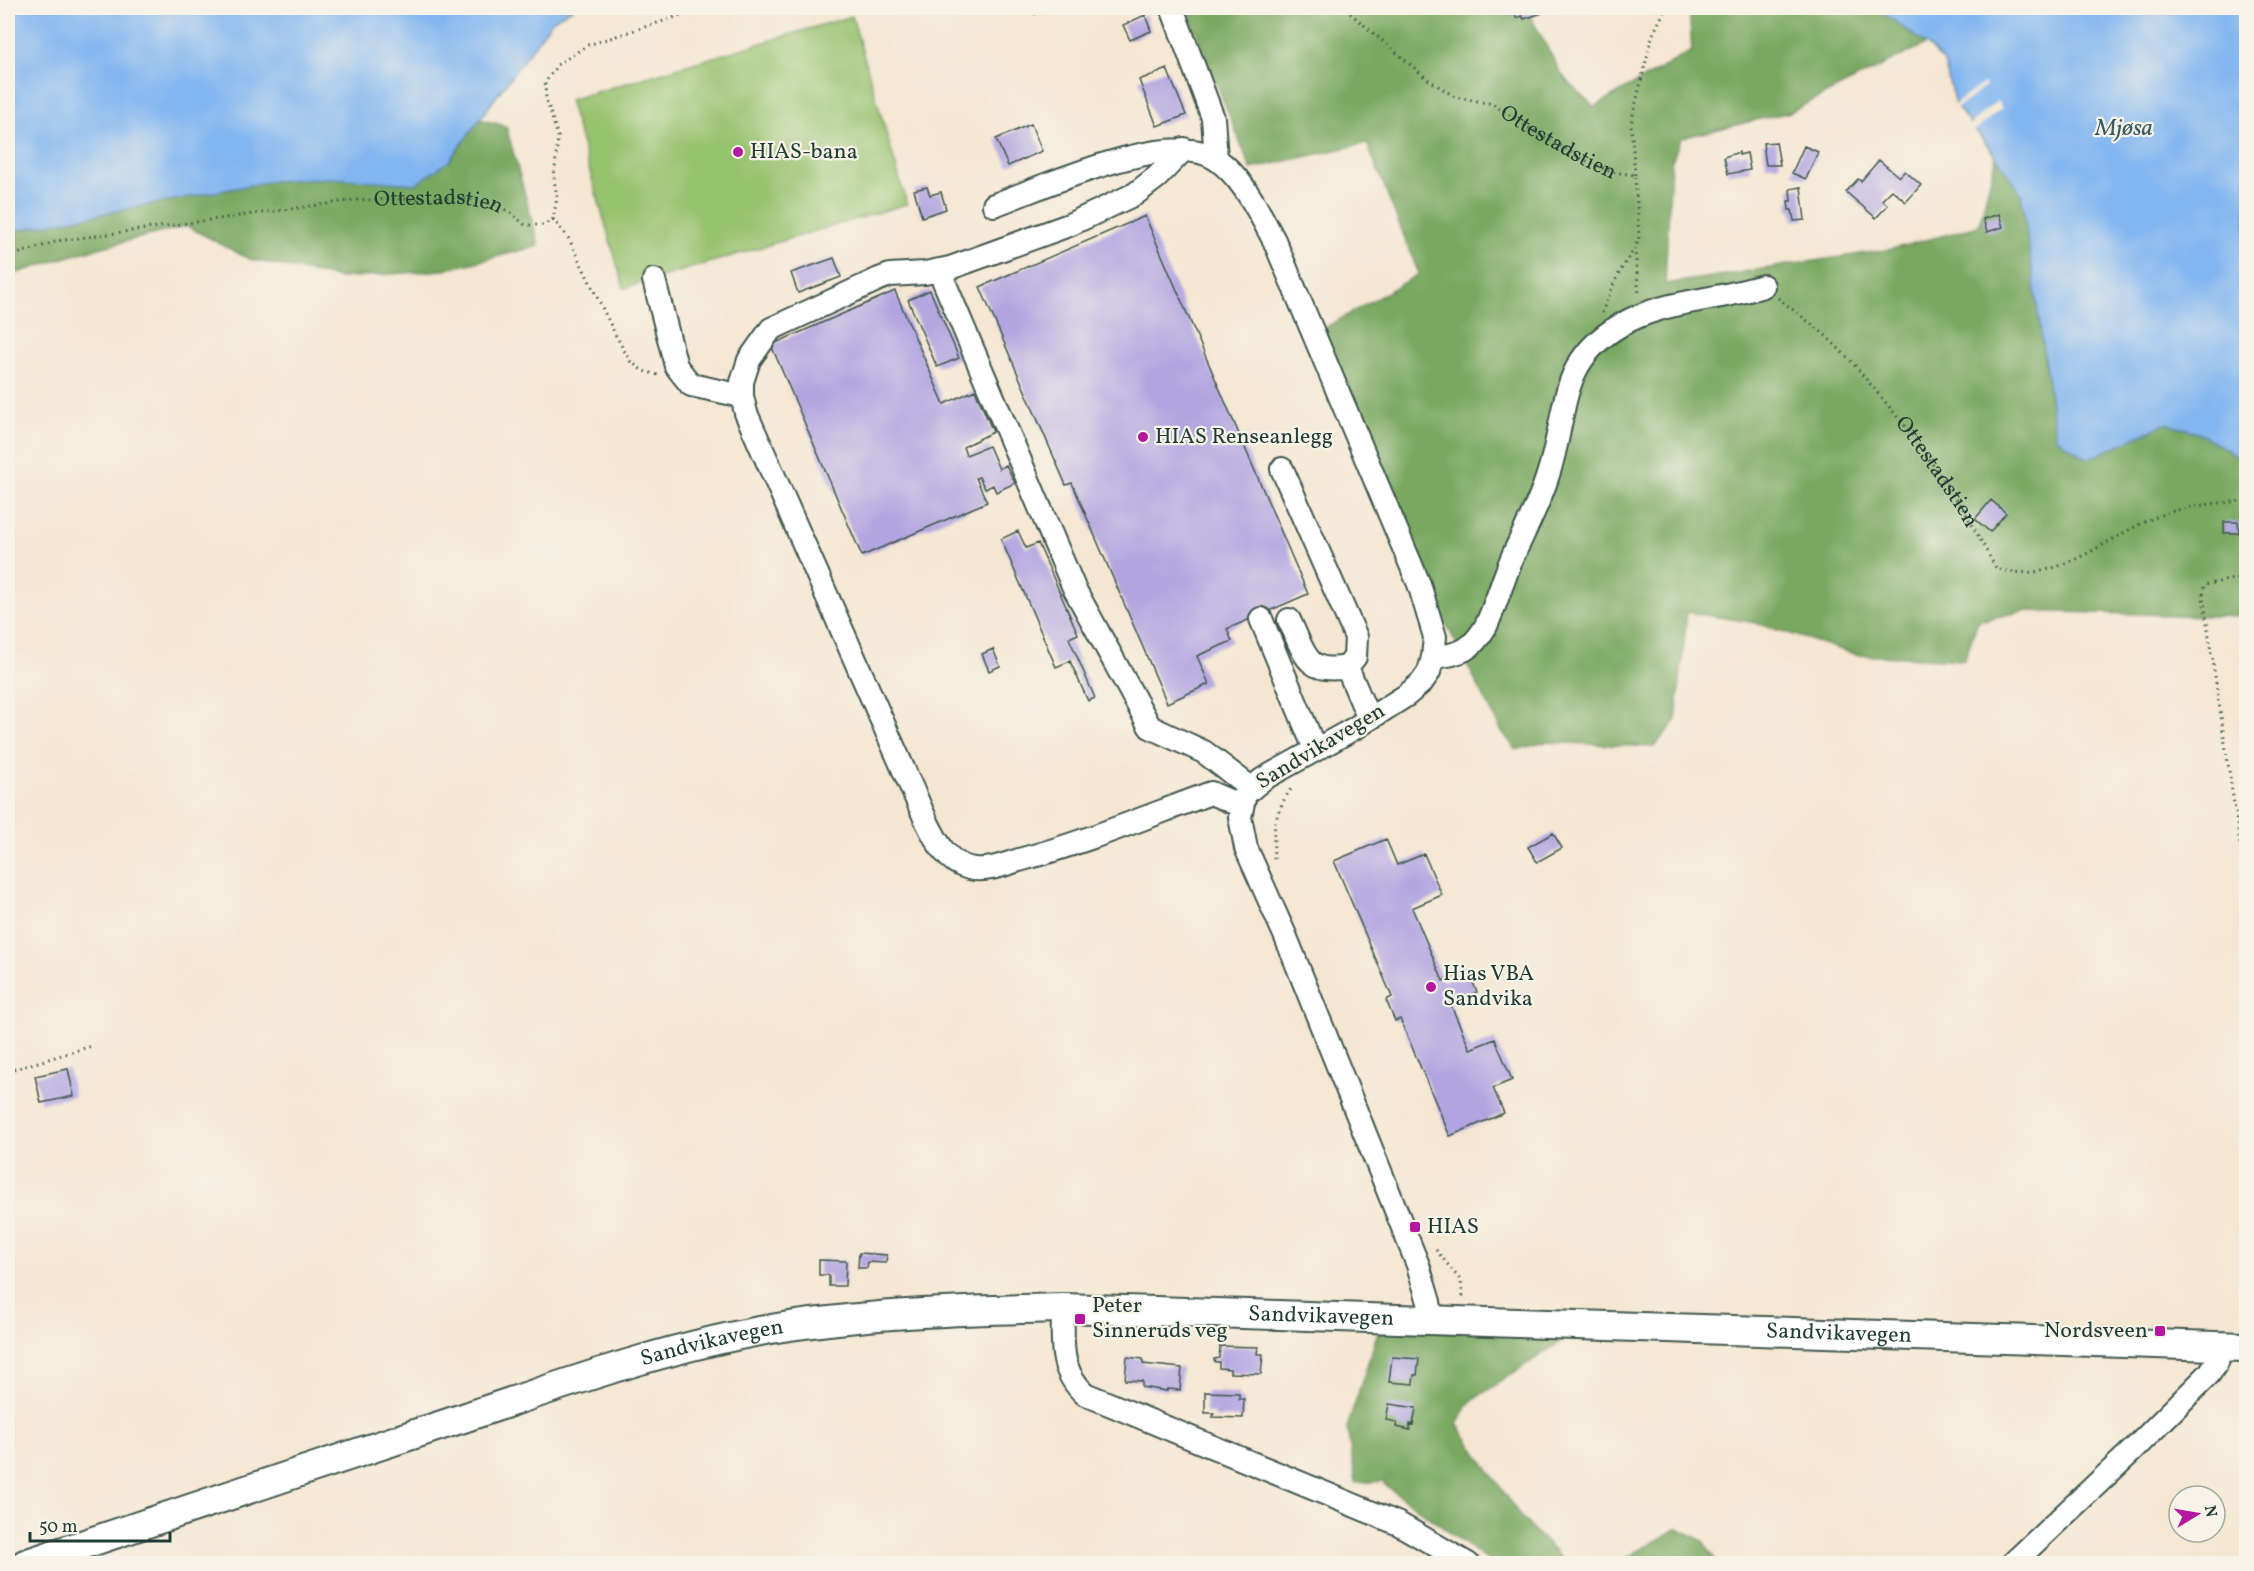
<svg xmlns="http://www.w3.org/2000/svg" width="2254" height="1571" font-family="Vollkorn,serif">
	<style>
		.green { fill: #97c26e; stroke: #5b8051; stroke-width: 1.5 }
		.forest { fill: #79a861; stroke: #4c724a; stroke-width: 1.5 }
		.water { fill: #82b6f0; stroke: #507a92; stroke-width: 1.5 }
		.pier { fill: #f5e6d2 }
		.building { fill: #b1a4e0 }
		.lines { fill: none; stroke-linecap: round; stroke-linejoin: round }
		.minor-casing { stroke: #3f564c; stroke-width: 26 }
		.major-casing { stroke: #3f564c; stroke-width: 32 }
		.path { stroke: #3f564c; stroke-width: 3; stroke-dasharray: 1.5 4.5; stroke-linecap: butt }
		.minor { stroke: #fff; stroke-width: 22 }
		.major { stroke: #fff; stroke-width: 28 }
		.poi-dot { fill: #b5179e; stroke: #f7f3e8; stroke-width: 2 }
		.labels { text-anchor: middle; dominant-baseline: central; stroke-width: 4.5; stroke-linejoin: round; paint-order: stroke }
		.street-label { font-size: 22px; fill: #1f3d34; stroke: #f7f3e8 }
		.poi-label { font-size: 22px; fill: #1f3d34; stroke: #f7f3e8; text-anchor: start }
		.water-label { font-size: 24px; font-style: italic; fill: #385b63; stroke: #f7f3e8 }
	</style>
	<rect width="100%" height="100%" fill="#f7f3e8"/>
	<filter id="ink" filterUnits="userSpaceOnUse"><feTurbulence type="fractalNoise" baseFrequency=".0167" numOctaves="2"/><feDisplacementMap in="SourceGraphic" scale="12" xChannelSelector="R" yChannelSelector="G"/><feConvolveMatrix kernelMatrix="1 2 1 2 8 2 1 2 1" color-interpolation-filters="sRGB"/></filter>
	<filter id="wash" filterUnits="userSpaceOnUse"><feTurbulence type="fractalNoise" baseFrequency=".008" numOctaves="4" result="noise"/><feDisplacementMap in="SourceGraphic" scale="24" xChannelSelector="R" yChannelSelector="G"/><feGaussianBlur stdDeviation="1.35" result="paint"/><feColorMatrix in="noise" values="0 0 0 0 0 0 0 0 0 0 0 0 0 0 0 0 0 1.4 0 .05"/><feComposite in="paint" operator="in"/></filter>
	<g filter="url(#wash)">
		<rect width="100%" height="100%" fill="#f5e6d2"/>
		<!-- green -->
		<path class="green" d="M852,16L907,204L624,288L569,100Z"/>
		<!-- forest -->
		<path class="forest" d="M1186,8H1526L1562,75L1594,107L1692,51L1689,8H1876L1926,44L1790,112L1681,138L1671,163L1665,284L1892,249L1979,226L1996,156L2021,193L2056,438L2088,459L2167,423L2197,432L2246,461V617L2024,611L1978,621L1964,660L1858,655L1756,623L1687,612L1676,721L1654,747L1546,742L1516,750L1501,730L1418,569L1316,333L1419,274L1367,143L1251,169Z
			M479,119L506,126L539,246L444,270L340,278L249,259L187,226L83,252L8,276V232L273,181L329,178L449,161Z
			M1538,1326L1560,1342L1470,1402L1457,1424L1520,1516L1566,1563H1491L1384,1484V1481L1356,1483L1347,1428L1379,1329Z
			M1678,1528L1703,1541L1717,1563H1617Z"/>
		<!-- water -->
		<path class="water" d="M8,8H574L553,20L449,161L416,184L329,178L273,181L8,232Z
			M1876,8H2246V461L2197,432L2167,423L2088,459L2056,438L2021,193L1996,156L1955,105L1944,62L1926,44Z"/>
		<!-- pier -->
		<path class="pier" d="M1984,83L1986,86L1956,109L1954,105Z
			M1997,101L2002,108L1973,132L1968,126Z"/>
		<g id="blocks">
			<!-- building -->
			<path class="building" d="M1525,8H1540L1542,13L1524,19L1522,16L1516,18L1515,13Z
				M1145,15L1151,31L1130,40L1123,25Z
				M1167,69L1186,115L1157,126L1139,80Z
				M1031,124L1042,151L1008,166L996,139Z
				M1776,142L1780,165H1766L1763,143Z
				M1804,146L1818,152L1806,179L1792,173Z
				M1739,152V155L1747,153L1750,170L1728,174L1724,157Z
				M1879,160L1899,177L1905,171L1921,185L1906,202L1892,190L1882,200L1888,205L1876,218L1846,192L1858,179L1861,181Z
				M927,187L930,195L941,192L946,209L922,217L914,190Z
				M1801,187L1805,220L1794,221L1792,210H1789L1788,201H1791L1790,189Z
				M1999,214L2003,227L1987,232L1983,219Z
				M1145,216L1308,594L1227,629L1232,641L1197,656L1209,684L1167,703L1072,483L1066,485L980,287Z
				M834,258L841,277L798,293L791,273Z
				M930,290L959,358L937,367L908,300Z
				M895,291L944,404L975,390L993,432L963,447L966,455L989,446L999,469L1006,465L1015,483L996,492L993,485L985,489L979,477L976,478L987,502L862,556L771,345Z
				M1991,500L2006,513L1990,532L1975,519Z
				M2224,522H2238L2239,533H2224Z
				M1018,531L1026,548L1038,543L1078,634L1069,638L1095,698L1088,701L1070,661L1056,667L1001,539Z
				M993,649L1000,666L989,671L982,654Z
				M1553,833L1562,848L1537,862L1528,847Z
				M1386,839L1397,865L1424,854L1442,895L1412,908L1443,981L1468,971L1477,992L1450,1003L1470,1049L1495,1039L1512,1080L1493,1088L1504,1113L1450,1136L1400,1019L1395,1021L1386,1000L1392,997L1334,861Z
				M68,1069L74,1096L41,1103L35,1076Z
				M859,1253L887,1255L886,1263L868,1262L867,1268H858Z
				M819,1260L846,1261L845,1286H829V1275H819Z
				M1220,1346L1258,1347L1257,1354H1263L1261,1374L1230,1373V1369L1219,1368V1362H1215L1214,1359L1219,1358Z
				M1127,1357L1143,1359V1364L1182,1368L1180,1390L1167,1389V1391L1142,1387V1381L1125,1380Z
				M1392,1357L1419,1359L1417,1375H1414L1413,1384L1389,1382Z
				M1205,1392L1239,1393V1399H1244L1243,1418L1213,1417L1214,1413H1205Z
				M1389,1404L1416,1408L1413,1425L1410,1424V1430L1396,1427L1397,1422L1386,1420Z"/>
		</g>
	</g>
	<g filter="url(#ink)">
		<use href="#blocks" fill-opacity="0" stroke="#3f564c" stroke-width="1.5"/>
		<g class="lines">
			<!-- minor casing -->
			<g class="minor-casing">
				<path id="minor" d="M1172,8L1213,118L1216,159
					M994,205C1043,187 1171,128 1216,159C1243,177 1259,213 1274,240L1419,584L1435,637L1433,657L1429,672L1422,682L1407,695L1355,728L1263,779L1245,794L1240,817L1246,848L1285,935L1418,1265L1429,1302L1432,1320
					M939,270L1074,588L1150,727L1204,752L1251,788
					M654,280L676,366L691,385L742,396L746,413L925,818C935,838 945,862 969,868C985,872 1004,865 1019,860C1084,843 1148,816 1211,793L1241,806
					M742,396V382L749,360L771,329L879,279L890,275L925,273L950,268L1069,225L1135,194L1157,177L1184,149
					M1282,469L1356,637L1355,657L1347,667L1369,719
					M1261,619L1315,749
					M1289,620C1305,653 1305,675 1347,667
					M1433,657C1460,655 1472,650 1486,626C1496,604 1503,580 1512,558C1524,531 1538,506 1547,478C1570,411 1554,358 1630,320C1671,300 1719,300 1763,286
					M1063,1308C1063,1342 1058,1369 1085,1394L1399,1524L1468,1564
					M2012,1564L2134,1449L2209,1374L2217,1362L2221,1346"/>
			</g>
			<!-- major casing -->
			<g class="major-casing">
				<g id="major">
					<path id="s4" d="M25,1564C166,1516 309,1469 451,1422C559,1386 669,1345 783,1327C876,1313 969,1310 1063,1308L2246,1347"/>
				</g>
			</g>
			<!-- path -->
			<g class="path">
				<path d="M1005,8L1037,14L1058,8"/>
				<path id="s1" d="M1340,8H1344L1426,78L1455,97L1493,104L1524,125L1587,161L1611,172L1635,175L1639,237L1635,249L1639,295"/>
				<path d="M1345,8H1358"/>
				<path d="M1635,175L1631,123L1652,36L1666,8"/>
				<path d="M553,219L569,239L615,334L630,361L643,371L658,375"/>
				<path id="s2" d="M8,257L58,241L355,200L462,198L494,204L510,212L525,225H544L553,219L557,198L554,178L558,137L546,98L545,83L557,65L588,45L670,19L698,8"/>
				<path id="s3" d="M1778,298L1823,333L1851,361L1911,433L1962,507L1996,568C2054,588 2106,537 2156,517C2185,505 2217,503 2246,501"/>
				<path d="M1602,313C1610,290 1619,270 1634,250"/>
				<path d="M2246,570L2238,578L2204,585L2203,596L2246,884"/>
				<path d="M1274,859C1273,826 1274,813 1293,786"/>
				<path d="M8,1071L92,1046"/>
				<path d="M1436,1250L1461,1281L1463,1297"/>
			</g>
			<!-- minor -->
			<use href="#minor" class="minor"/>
			<!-- major -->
			<use href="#major" class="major"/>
		</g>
	</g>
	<!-- markers -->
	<g class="poi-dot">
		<circle cx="738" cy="152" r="6"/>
		<circle cx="1143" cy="437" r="6"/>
		<circle cx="1431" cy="987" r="6"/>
		<rect x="1409" y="1221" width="12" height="12" rx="3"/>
		<rect x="1074" y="1313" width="12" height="12" rx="3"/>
		<rect x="2154" y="1325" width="12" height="12" rx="3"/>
	</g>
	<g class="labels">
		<!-- street labels -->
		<g class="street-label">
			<text stroke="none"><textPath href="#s1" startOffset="261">Ottestadstien</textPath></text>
			<text stroke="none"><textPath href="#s2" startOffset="436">Ottestadstien</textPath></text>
			<text stroke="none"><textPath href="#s3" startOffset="237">Ottestadstien</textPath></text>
			<text transform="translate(1321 747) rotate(-31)">Sandvikavegen</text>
			<text stroke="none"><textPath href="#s4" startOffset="1334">Sandvikavegen</textPath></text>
			<text stroke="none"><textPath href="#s4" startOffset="1852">Sandvikavegen</textPath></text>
			<text stroke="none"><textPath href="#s4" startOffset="722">Sandvikavegen</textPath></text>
		</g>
		<!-- poi labels -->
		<g class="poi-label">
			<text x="750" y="152">HIAS-bana</text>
			<text x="1155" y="437">HIAS Renseanlegg</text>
			<text x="1443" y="974">Hias VBA<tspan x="1443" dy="25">Sandvika</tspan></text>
			<text x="1427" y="1227">HIAS</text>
			<text x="1092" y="1306">Peter<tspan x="1092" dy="25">Sinneruds veg</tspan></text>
			<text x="2148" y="1331" text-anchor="end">Nordsveen</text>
		</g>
		<!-- water labels -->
		<g class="water-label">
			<text x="2124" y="129">Mjøsa</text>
		</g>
	</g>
	<!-- margin -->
	<rect width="2254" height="1571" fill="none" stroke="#f7f3e8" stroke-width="30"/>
	<!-- north arrow -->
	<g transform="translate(2197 1514) rotate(79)"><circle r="28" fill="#f7f3e8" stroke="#a1aaa0" stroke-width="1.5"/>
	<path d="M0-4.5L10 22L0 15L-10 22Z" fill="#b5179e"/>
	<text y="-9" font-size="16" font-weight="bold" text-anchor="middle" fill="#1f3d34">N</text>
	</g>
	<!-- scale -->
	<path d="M30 1532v9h140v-9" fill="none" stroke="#1f3d34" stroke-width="3"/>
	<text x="39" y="1532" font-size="18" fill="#1f3d34" stroke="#f7f3e8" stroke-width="4.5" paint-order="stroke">50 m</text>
</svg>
